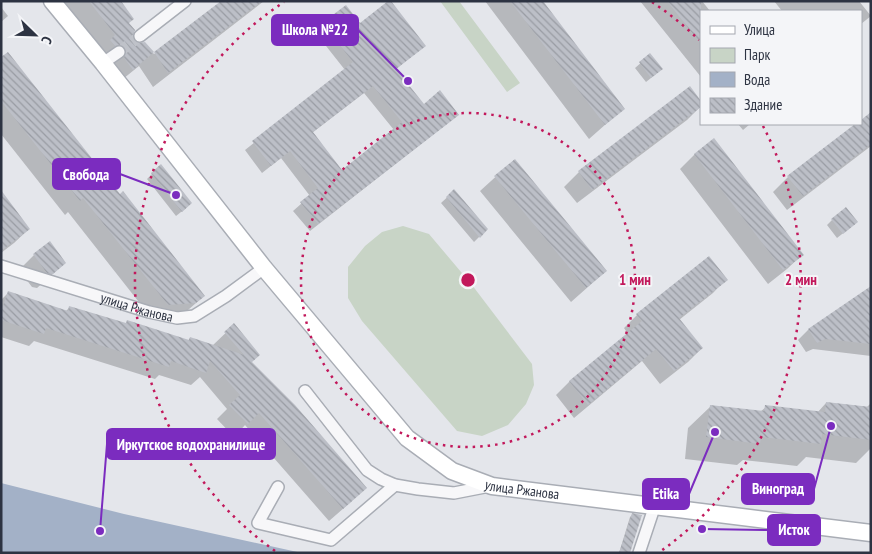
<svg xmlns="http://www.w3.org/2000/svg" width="872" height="554" font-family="'PT Sans Narrow',sans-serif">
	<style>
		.park { fill: #c8d4c6 }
		.water { fill: #a3b1c7 }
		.shadow { fill: #0003; fill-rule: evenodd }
		.building { fill: url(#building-back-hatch); fill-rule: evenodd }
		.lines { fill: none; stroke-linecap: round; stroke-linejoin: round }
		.street-tunnel { stroke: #bfc2c9; stroke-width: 11; stroke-dasharray: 11 5.5; stroke-linecap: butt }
		.street-casing { stroke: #a9adb5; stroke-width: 14 }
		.secondary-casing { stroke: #a9adb5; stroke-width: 19 }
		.street { stroke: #f7f7f9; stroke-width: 11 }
		.secondary { stroke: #fff; stroke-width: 16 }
		.ring { fill: none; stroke: #c2185b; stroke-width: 2.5; stroke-dasharray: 2.5 5 }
		.labels { text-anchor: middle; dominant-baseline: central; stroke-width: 4; stroke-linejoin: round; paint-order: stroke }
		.street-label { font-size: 14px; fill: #2d3342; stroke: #f4f5f8 }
		.centre { fill: #c2185b; stroke: #f4f5f8; stroke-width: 2.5 }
		.ring-label { font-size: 15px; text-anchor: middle; font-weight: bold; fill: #c2185b; stroke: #f4f5f8; stroke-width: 4; stroke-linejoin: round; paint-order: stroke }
		.leader { fill: none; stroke: #7b2cbf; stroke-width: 2 }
		.callout-dot { fill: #7b2cbf; stroke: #f4f5f8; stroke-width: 2 }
		.callout { fill: #7b2cbf; stroke: #7b2cbf; stroke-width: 2 }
		.callout-label { font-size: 15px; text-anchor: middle; font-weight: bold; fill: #fff }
	</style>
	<defs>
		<pattern id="building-back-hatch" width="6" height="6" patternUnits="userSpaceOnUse" patternTransform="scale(1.25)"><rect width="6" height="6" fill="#bcbfc7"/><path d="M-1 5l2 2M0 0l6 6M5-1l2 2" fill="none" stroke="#999ca3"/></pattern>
	</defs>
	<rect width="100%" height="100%" fill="#e4e6eb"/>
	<!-- park -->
	<path class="park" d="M440,1H459L520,83L507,92Z
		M403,226L429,234L472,285L532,364L534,385L526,404L508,425L482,436L457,431L362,321L348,298V267L365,246L382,232Z"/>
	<!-- water -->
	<path class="water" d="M1,483L124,514L302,553H1Z"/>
	<!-- shadow -->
	<path class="shadow" d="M64,1H119L131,36L137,44L144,43L154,54L223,1H264L153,87L139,66L118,83L101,50Z
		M485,1H542L623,109L589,139Z
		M640,1H702L710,11H701V77Z
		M774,1H859L871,16L861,24V11H782Z
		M1,7L8,16L1,22Z
		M323,24L360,25L424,46L395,70L424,105L449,122L310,231L293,211L310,196L281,158L262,173L245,150L345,70L315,32ZM364,93L394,130L341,171L312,133Z
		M650,55L656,74L646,82L635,68Z
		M1,59L204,296L180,317L153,320L68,212L65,215L1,134Z
		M701,106L687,120L577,203L564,187L579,172Z
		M871,113V146L787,210L773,192L788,177L857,124H861V121Z
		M738,124H750L743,130Z
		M695,154L802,255L787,269L768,284L680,169Z
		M514,160L606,271L571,302L480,191Z
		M152,174L186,208L176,216L147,179Z
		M454,191L487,229L474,242L441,203Z
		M1,192L29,229L14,243L1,253Z
		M832,220L851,227L837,238L827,225Z
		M34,255L65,263L37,288L32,287L19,270Z
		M726,279L713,293L679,320L702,348L688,362L660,384L642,361L574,418L556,395L569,382L628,334L624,328L637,315Z
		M871,288V356L813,349L806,352L798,340L808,330Z
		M8,293L66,311L70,307L125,324L127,322L188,341L190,338L212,346L234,325L251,363L352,501L329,521L245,425L234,437L217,419L227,409L200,377L191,385L159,375L155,379L34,341L29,346L1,337V300Z
		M826,403L866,408L871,403V448L856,463L806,457L797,466L743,460L737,465L685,459L688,428L711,406L760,412L766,407L817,413Z
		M632,515L629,553H619L630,517Z"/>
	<!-- building -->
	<path class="building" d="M89,1H121L134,19L129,23L135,30L133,37L134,40L138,43L145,42L154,52L133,70L124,58L126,52L125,48L122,45L115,46L110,40L115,35Z
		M221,1H262L168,73L154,52Z
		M388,1H391L426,46L396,69L424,104L440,90L459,115L318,224L300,202L318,188L290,151L271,166L252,141L353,62L322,23L346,5L360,23ZM373,86L402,122L342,170L313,132Z
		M510,1H543L625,109L605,125Z
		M667,1H701V44Z
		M8,52L120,194L123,191L205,296L196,303L168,305L83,198L80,201L1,101V57Z
		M650,53L663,69L651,78L639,62Z
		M690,86L701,101V107L592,190L578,171Z
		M871,112V144L803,196L787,176L855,124H861V120Z
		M714,138L804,255L783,270L694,154Z
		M515,159L607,271L586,288L494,176Z
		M161,164L192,203L182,212L151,173Z
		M454,189L488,229L480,238L446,197Z
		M1,190L30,229L1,251Z
		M846,207L858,222L843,234L831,219Z
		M50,241L66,263L53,274L47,273L33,254Z
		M709,256L728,280L679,318L703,348L674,371L656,349L588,405L569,381L642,321L636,314Z
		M871,286V344L825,339L817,343L808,329Z
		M8,291L68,311L69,306L126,323L127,320L189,340L190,337L244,355L224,332L234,323L260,355L252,362L295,405L367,488L343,509L259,413L248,424L229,405L240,395L210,361L206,373L171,361L169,367L46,328L44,334L1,320V312Z
		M826,402L871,407V440L822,434L821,444L761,437L760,444L706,437L710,405L764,411L765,405L825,412Z
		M632,513L642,515L630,553H619Z"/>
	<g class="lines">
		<!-- street-tunnel -->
		<path class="street-tunnel" d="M119,52L140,36"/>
		<!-- street casing -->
		<g class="street-casing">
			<g id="street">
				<path d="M140,36L185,1"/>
				<path d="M103,63L119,52"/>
				<path id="s1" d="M1,266L149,312L177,318L194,316L226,296L264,268"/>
				<path d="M305,391L367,470L381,479L395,485L418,489L454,493L490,486"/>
				<path d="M278,487L258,523L331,540L395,485"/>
				<path d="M639,553L655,505"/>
			</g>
		</g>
		<!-- secondary casing -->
		<g class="secondary-casing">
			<g id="secondary">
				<path id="s2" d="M52,1L103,63L264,268L407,438L452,471L492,486L871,533"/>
			</g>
		</g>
		<!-- street -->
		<use href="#street" class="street"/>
		<!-- secondary -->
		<use href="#secondary" class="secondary"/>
	</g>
	<!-- distance rings -->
	<g class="ring">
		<circle cx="468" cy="280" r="167"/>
		<path d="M275 551A333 333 0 0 1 284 2M652 2A333 333 0 0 1 699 40M763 126A333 333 0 0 1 661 551"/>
	</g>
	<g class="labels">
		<!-- street labels -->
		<g class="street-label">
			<text stroke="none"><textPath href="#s1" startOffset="142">улица Ржанова</textPath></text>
			<text stroke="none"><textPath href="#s2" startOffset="692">улица Ржанова</textPath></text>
		</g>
	</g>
	<circle cx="468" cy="280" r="8" class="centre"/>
	<g class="ring-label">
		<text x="635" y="285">1 мин</text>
		<text x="801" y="285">2 мин</text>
	</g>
	<!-- callouts -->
	<path class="leader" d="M408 81L358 30M176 195L120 174M100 531L107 444M831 426L814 489M715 432L689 494M702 529L768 530"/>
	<g class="callout-dot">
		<circle cx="408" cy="81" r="5"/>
		<circle cx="176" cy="195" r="5"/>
		<circle cx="100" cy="531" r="5"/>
		<circle cx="831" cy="426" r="5"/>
		<circle cx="715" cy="432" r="5"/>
		<circle cx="702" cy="529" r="5"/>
	</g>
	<g class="callout">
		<rect x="272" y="15" width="86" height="30" rx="5"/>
		<rect x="53" y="159" width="67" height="30" rx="5"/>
		<rect x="107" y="429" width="168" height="30" rx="5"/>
		<rect x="742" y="474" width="72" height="30" rx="5"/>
		<rect x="643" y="479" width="46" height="30" rx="5"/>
		<rect x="768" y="515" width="52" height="30" rx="5"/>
	</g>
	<g class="callout-label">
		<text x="315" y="35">Школа №22</text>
		<text x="86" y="180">Свобода</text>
		<text x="191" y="450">Иркутское водохранилище</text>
		<text x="778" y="494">Виноград</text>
		<text x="666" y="499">Etika</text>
		<text x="794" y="535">Исток</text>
	</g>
	<!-- border -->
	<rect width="872" height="554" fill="none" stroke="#2d3342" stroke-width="5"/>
	<!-- legend -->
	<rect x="700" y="10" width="162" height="115" fill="#f4f5f8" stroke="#a4a7af"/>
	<rect x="710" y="26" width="25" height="8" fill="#ffffff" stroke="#a4a7af"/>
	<text x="744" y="35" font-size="15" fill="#2d3342">Улица</text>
	<rect x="710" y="48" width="25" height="15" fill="#c8d4c6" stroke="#a4a7af"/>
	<text x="744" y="60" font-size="15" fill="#2d3342">Парк</text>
	<rect x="710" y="72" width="25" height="15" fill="#a3b1c7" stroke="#a4a7af"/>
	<text x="744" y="85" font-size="15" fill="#2d3342">Вода</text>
	<rect x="710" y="98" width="25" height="15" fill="url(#building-back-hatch)" stroke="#a4a7af"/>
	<text x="744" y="110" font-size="15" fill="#2d3342">Здание</text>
	<!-- north arrow -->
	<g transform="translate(35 35) rotate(113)" stroke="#f4f5f8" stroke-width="4" paint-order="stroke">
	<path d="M0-4L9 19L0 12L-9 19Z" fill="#2d3342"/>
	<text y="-8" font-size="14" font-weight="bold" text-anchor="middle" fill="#2d3342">С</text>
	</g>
</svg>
